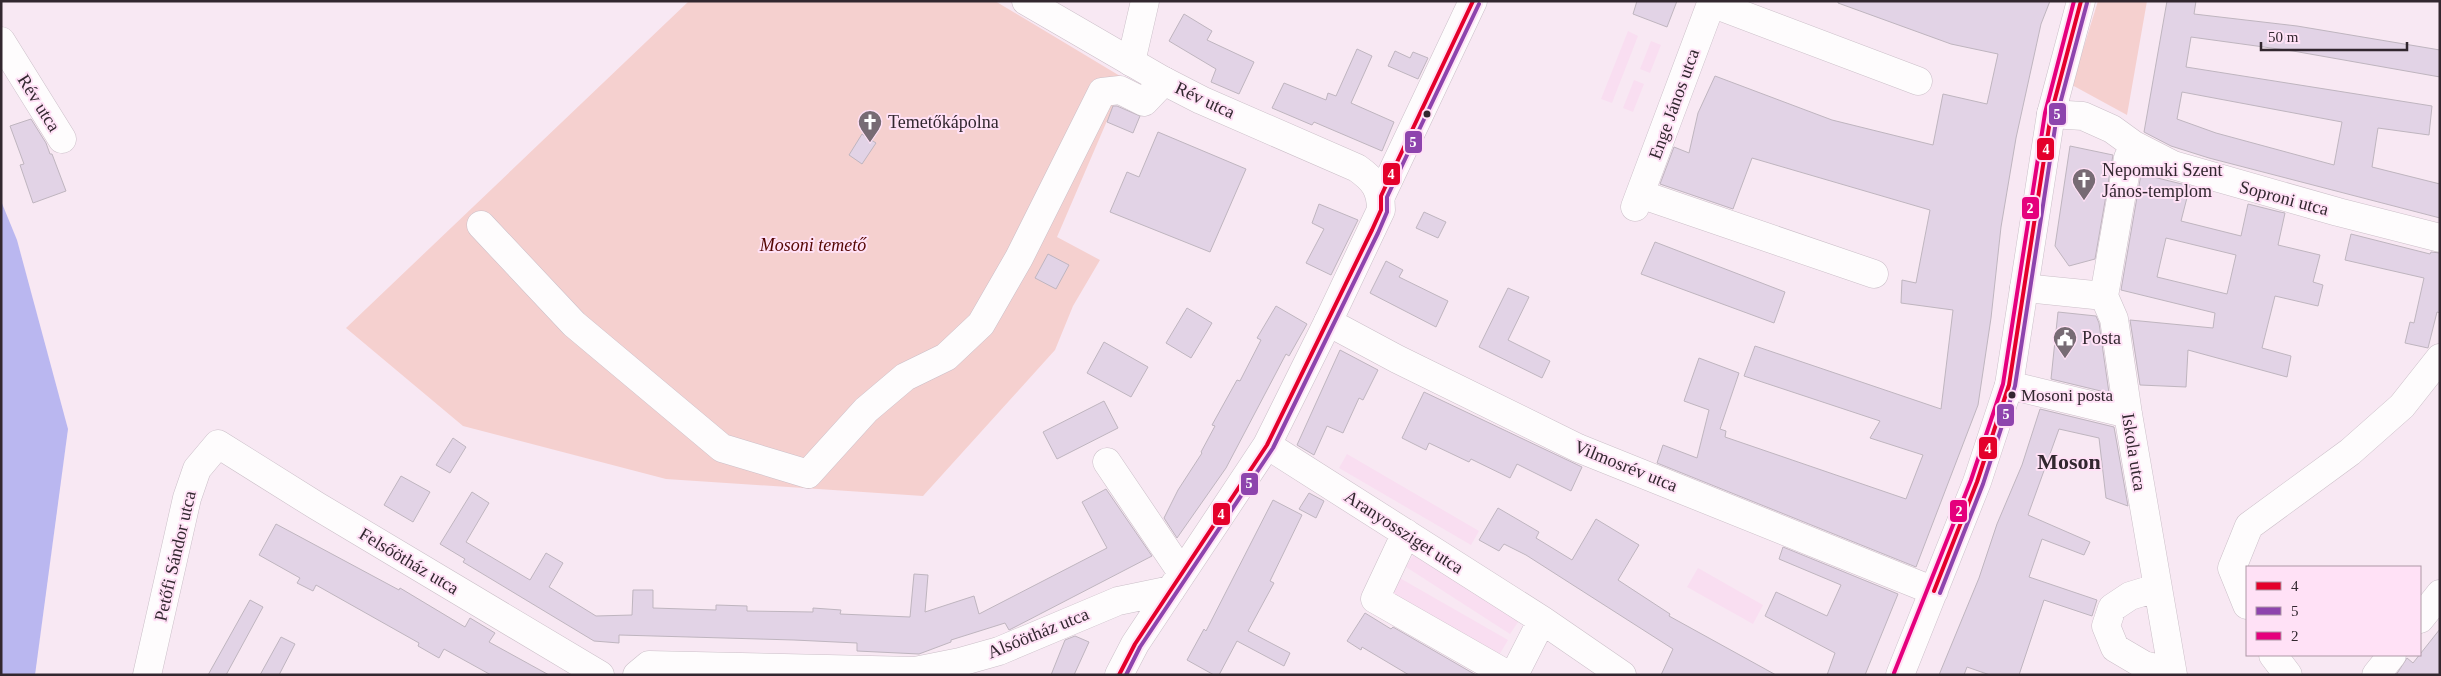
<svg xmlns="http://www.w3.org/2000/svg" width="2441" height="676" font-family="'Times New Roman',serif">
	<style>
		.built { fill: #f9def1 }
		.green { fill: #f5d0cf }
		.water { fill: #bab7f0 }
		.building { fill: #e2d3e6; stroke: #bfb5bf; fill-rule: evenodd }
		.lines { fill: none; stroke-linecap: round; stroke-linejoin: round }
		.minor-casing { stroke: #cbbfc8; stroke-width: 29 }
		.major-casing { stroke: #cbbfc8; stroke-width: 29 }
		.minor { stroke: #fefcfd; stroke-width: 28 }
		.major { stroke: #fefcfd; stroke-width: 28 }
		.bus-1-casing { stroke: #ffe1f6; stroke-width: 8 }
		.bus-2-casing { stroke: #ffe1f6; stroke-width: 8 }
		.bus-3-casing { stroke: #ffe1f6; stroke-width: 8 }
		.bus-1 { stroke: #e4002b; stroke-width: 4 }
		.bus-2 { stroke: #8e44ad; stroke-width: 4 }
		.bus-3 { stroke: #e5007d; stroke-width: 4 }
		.bus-dot { fill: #32272f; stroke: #ffe1f6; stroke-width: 2 }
		.labels { text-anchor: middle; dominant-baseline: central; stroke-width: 4; stroke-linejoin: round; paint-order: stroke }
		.bus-label { font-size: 17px; fill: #32272f; stroke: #ffe1f6; text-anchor: start }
		.street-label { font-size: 18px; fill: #32272f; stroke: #ffe1f6 }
		.poi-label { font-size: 18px; fill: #32272f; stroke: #ffe1f6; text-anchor: start }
		.park-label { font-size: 18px; font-style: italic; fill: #550502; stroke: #ffe1f6 }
		.district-label { font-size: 22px; font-weight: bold; fill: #32272f; stroke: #ffe1f6 }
		.line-badge { stroke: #ffe1f6; stroke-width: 2 }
		.badge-label { font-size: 14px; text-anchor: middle; font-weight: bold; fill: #fff }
	</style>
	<rect width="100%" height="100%" fill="#f8e8f3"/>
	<!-- built -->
	<path class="built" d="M1628,31L1638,36L1612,103L1601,99Z
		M1651,41L1661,45L1650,73L1640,69Z
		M1634,80L1644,84L1633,112L1623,108Z
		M1347,454L1479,531L1471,545L1339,468Z
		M1415,552L1520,619L1510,634L1406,567Z
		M1698,568L1763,605L1753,624L1687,587Z
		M1398,577L1508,640L1498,657L1388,594Z"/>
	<!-- green -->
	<path class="green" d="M689,1H995L1125,79L1057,237L1100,260L1073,306L1055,350L923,496L666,479L463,426L346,328Z
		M2098,1H2147L2127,115L2072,85Z"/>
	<!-- water -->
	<path class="water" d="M1,201L17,240L68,429L35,675H1Z"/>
	<!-- building -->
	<path class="building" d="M1637,1H1677L1667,27L1633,14Z
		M1838,1H2050L2041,24L2016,138L2001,227L1991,318L1978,405L1916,567L1657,463L1663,445L1697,458L1709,410L1684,401L1699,358L1739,373L1720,429L1726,431L1725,437L1906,499L1923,455L1870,438L1880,421L1744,376L1755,346L1941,409L1953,310L1901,303L1902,280L1916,283L1930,210L1752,158L1733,209L1660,184L1674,147L1689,153L1698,113L1715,76L1832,120L1933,145L1943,94L1987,104L1998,54L1951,44L1838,3Z
		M2167,1H2196L2194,14L2297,26L2440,50V77L2293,51L2191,37L2186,67L2432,106L2429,135L2378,128L2372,167L2440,184V218L2209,158L2171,146L2144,132ZM2182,92L2342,122L2334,165L2216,133L2177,119Z
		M1184,14L1212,31L1207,40L1254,62L1239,94L1211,82L1216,69L1169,41Z
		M1357,49L1372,56L1351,103L1394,122L1382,151L1314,122L1312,125L1272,108L1284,83L1326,100L1328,93L1336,96Z
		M1395,51L1410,58L1413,52L1428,58L1418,79L1388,66Z
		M1113,106H1117L1140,116L1133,133L1107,122Z
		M31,119L46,143L50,154H52L66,191L33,203L20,165L24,164L10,126Z
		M1158,132L1246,169L1210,252L1110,212L1127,172L1139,177Z
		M862,134L876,143L862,164L849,155Z
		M2070,146L2113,155L2095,259L2069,266L2055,246Z
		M2141,174L2190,186L2181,221L2241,236L2248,204L2280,212L2285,213L2278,245L2320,255L2313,282L2323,285L2318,306L2275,296L2262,348L2291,356L2287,377L2188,350L2186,387L2140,385L2130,320L2213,328L2215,313L2121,290ZM2166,238L2236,255L2227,294L2157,277Z
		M1319,204L1358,220L1331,275L1306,263L1324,229L1312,223Z
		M1424,212L1446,222L1438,238L1416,228Z
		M2351,234L2430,254L2431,252L2440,253V313L2437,312L2428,348L2405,343L2410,322L2414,323L2424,278L2345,260Z
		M1655,242L1785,292L1774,323L1641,274Z
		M1048,254L1069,265L1056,289L1035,278Z
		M1386,261L1403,270L1399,277L1448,301L1436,327L1370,293Z
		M1508,288L1529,297L1508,340L1550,361L1542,378L1479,347Z
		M1276,306L1307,324L1289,356L1286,354L1226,468L1177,538L1164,518L1178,490L1202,453L1201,452L1215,426L1212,425L1237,380L1240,381L1261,340L1257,338Z
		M1187,308L1212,323L1191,358L1166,343Z
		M2058,312L2096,316L2099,323L2109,393L2051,379Z
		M1104,342L1148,367L1131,397L1087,373Z
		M1340,350L1378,370L1363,400L1359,398L1343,433L1327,426L1314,455L1297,445Z
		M1424,392L1582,467L1571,491L1517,464L1510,478L1471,459L1469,462L1429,443L1426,450L1402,438Z
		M1104,401L1118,428L1057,459L1043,432Z
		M2040,409L2114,427L2128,506L2106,498L2099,438L2059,429L2028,515L2090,542L2084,555L2042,539L2029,577L2097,600L2092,616L2044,600L2019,675H1990L1967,667L1964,675H1939L1979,578L1997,524L2022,465Z
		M453,438L466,447L450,473L436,465Z
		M401,476L430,492L413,522L384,505Z
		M1106,489L1152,556L1015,627L1009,630L1005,623L951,640V642L919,654L857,651V643L794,640L619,635V643L594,641L463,562L465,559L440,544L472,492L489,503L466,542L530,580L546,553L563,563L549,587L596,616L632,615L633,590H653V608L716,610V605L747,606V611L813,612V608L841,610L840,614L910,617L914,574L928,575L925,612L974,596L979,614L1107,548L1082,502Z
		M1309,493L1324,501L1316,518L1299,509Z
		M1273,500L1302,515L1270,581L1274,583L1248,631L1290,653L1284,666L1237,641L1219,675H1214L1187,660L1204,629L1206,631Z
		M1498,508L1539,532L1536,538L1572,560L1596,519L1639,545L1618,580L1670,614L1669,616L1776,675H1661L1673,649L1526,555L1504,544L1499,551L1479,540Z
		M276,524L399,590L400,588L465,627L470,618L495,633L489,642L549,675H491L444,649L439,658L418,646L419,643L316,585L313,591L297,583L300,578L259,555Z
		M1783,547L1898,594L1865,675H1827L1835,653L1765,616L1776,592L1827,616L1841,585L1779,559Z
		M250,600L263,607L226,675H208Z
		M1365,613L1391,629L1393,627L1476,675H1409L1362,647L1361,650L1347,641Z
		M2440,629V675H2396L2407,658L2413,663Z
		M1075,636L1089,642L1074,675H1051L1065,640Z
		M281,637L295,644L279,675H260Z"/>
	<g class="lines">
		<!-- minor casing -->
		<g class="minor-casing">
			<path id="minor" d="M1711,3L1918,81
				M1,41L62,139
				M1131,62L1145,1
				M2051,114L2083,116L2112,129L2134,145L2173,165L2338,212L2440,238
				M2134,145L2128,158L2104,296L2114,319L2128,414L2173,675
				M1640,194L1874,274
				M1381,196L1473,1
				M1635,207L1712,1
				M481,225L574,324L722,448L808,474L866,410L905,377L946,357L981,324L1019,258L1102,92L1120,90L1144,102L1164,81
				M2024,288L2104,296
				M2009,385L2128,414
				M1267,445L1542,620L1622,675
				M1107,462L1182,573
				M1406,533L1375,599L1508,675
				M2156,588L2130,596L2112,608L2106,626L2115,648L2144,665L2172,672
				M2247,605L2232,568L2249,526L2350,452L2402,406L2440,358
				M2420,619L2440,594
				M2273,655L2288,675
				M147,675L187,498L197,469L218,444L317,506L600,675
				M637,675L649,665L915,671L960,662L999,651L1118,601L1171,590
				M1119,675L1135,644L1267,445L1328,322
				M1514,675L1542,620
				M2376,675L2392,655"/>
		</g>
		<!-- major casing -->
		<g class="major-casing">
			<path id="major" d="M1026,1L1164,81L1201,100L1357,168C1374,180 1381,189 1381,210L1328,322L1397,359L1578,448L1934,591
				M1900,675L1977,482L2009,385L2051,114L2081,1"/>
		</g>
		<!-- minor -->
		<use href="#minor" class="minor"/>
		<!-- major -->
		<use href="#major" class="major"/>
		<!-- bus-1 casing -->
		<g class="bus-1-casing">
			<path id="bus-1" d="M1934,591L1977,482L2009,385L2051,114L2081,1
				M1119,675L1135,644L1267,445L1372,230L1381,210V196L1473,1"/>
		</g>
		<!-- bus-2 casing -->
		<g class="bus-2-casing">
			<path id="bus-2" d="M1940,593L1983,484L2015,386L2057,115L2087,3
				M1126,675L1140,647L1273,448L1378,233L1387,212V197L1479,4"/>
		</g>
		<!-- bus-3 casing -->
		<g class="bus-3-casing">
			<path id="bus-3" d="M1894,673L1971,480L2003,384L2045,113L2074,1"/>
		</g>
		<!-- bus-1 -->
		<use href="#bus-1" class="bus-1"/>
		<!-- bus-2 -->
		<use href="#bus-2" class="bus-2"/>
		<!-- bus-3 -->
		<use href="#bus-3" class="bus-3"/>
	</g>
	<!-- icons -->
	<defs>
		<g id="church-pin" transform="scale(1.25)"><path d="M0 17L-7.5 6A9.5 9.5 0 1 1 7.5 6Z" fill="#776b74" stroke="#ffe1f6"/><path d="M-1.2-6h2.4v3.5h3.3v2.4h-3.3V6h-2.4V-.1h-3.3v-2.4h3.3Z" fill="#fff"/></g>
		<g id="civic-pin" transform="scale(1.25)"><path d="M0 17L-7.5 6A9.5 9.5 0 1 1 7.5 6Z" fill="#776b74" stroke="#ffe1f6"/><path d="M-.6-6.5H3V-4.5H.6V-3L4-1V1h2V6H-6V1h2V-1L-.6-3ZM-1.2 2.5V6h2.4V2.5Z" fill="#fff"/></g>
	</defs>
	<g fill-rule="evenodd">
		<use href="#church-pin" x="870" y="122"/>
		<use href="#church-pin" x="2084" y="180"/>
		<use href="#civic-pin" x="2065" y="338"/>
	</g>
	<!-- markers -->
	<g class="bus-dot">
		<circle cx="1427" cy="114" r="4.5"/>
		<circle cx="2012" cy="395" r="4.5"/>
	</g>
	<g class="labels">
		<!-- bus labels -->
		<g class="bus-label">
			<text x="2021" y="395">Mosoni posta</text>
		</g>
		<!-- street labels -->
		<g class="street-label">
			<text transform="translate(1205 100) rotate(25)">Rév utca</text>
			<text transform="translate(39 103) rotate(58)">Rév utca</text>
			<text transform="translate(1674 104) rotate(-70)">Enge János utca</text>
			<text transform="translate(2284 198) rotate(15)">Soproni utca</text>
			<text transform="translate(2134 452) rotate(81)">Iskola utca</text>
			<text transform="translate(1626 466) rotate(22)">Vilmosrév utca</text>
			<text transform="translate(1404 532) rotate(33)">Aranyossziget utca</text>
			<text transform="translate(175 556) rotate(-77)">Petőfi Sándor utca</text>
			<text transform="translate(409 561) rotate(31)">Felsőötház utca</text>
			<text transform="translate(1038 633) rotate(-22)">Alsóötház utca</text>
		</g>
		<!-- poi labels -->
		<g class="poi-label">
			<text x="888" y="122">Temetőkápolna</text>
			<text x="2102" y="170">Nepomuki Szent<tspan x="2102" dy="21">János-templom</tspan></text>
			<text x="2082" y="338">Posta</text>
		</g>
		<!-- park labels -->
		<g class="park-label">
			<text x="813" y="245">Mosoni temető</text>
		</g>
		<!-- district labels -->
		<g class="district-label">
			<text x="2069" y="461">Moson</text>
		</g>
	</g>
	<g class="line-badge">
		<rect x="2048" y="102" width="19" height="24" rx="5" fill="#8e44ad"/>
		<rect x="1404" y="130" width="19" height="24" rx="5" fill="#8e44ad"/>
		<rect x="2036" y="137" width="19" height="24" rx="5" fill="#e4002b"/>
		<rect x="1382" y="162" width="19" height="24" rx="5" fill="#e4002b"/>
		<rect x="2021" y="196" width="19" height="24" rx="5" fill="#e5007d"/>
		<rect x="1996" y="403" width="19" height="24" rx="5" fill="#8e44ad"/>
		<rect x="1978" y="436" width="20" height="24" rx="5" fill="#e4002b"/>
		<rect x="1240" y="472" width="19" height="24" rx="5" fill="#8e44ad"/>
		<rect x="1949" y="499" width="19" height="24" rx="5" fill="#e5007d"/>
		<rect x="1212" y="502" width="19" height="24" rx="5" fill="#e4002b"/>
	</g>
	<g class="badge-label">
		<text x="2057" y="119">5</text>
		<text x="1413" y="147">5</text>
		<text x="2046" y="154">4</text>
		<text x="1391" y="179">4</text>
		<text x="2030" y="213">2</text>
		<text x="2006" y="419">5</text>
		<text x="1988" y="453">4</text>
		<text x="1249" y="488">5</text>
		<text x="1959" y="516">2</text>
		<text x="1221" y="519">4</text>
	</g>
	<!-- border -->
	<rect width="2441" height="676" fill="none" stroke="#32272f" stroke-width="5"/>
	<!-- legend -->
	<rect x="2246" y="566" width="175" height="90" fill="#ffe1f6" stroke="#ad97a6"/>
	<rect x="2256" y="582" width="25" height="8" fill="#e4002b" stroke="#ad97a6"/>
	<text x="2291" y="591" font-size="15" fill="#32272f">4</text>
	<rect x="2256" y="607" width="25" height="8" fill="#8e44ad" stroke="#ad97a6"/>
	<text x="2291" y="616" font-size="15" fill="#32272f">5</text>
	<rect x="2256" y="632" width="25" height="8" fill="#e5007d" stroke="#ad97a6"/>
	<text x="2291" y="641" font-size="15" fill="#32272f">2</text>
	<!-- scale -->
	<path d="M2261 42v8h146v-8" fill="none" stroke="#32272f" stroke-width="2.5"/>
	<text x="2268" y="42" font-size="15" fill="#32272f" stroke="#ffe1f6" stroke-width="4" paint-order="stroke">50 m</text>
</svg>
